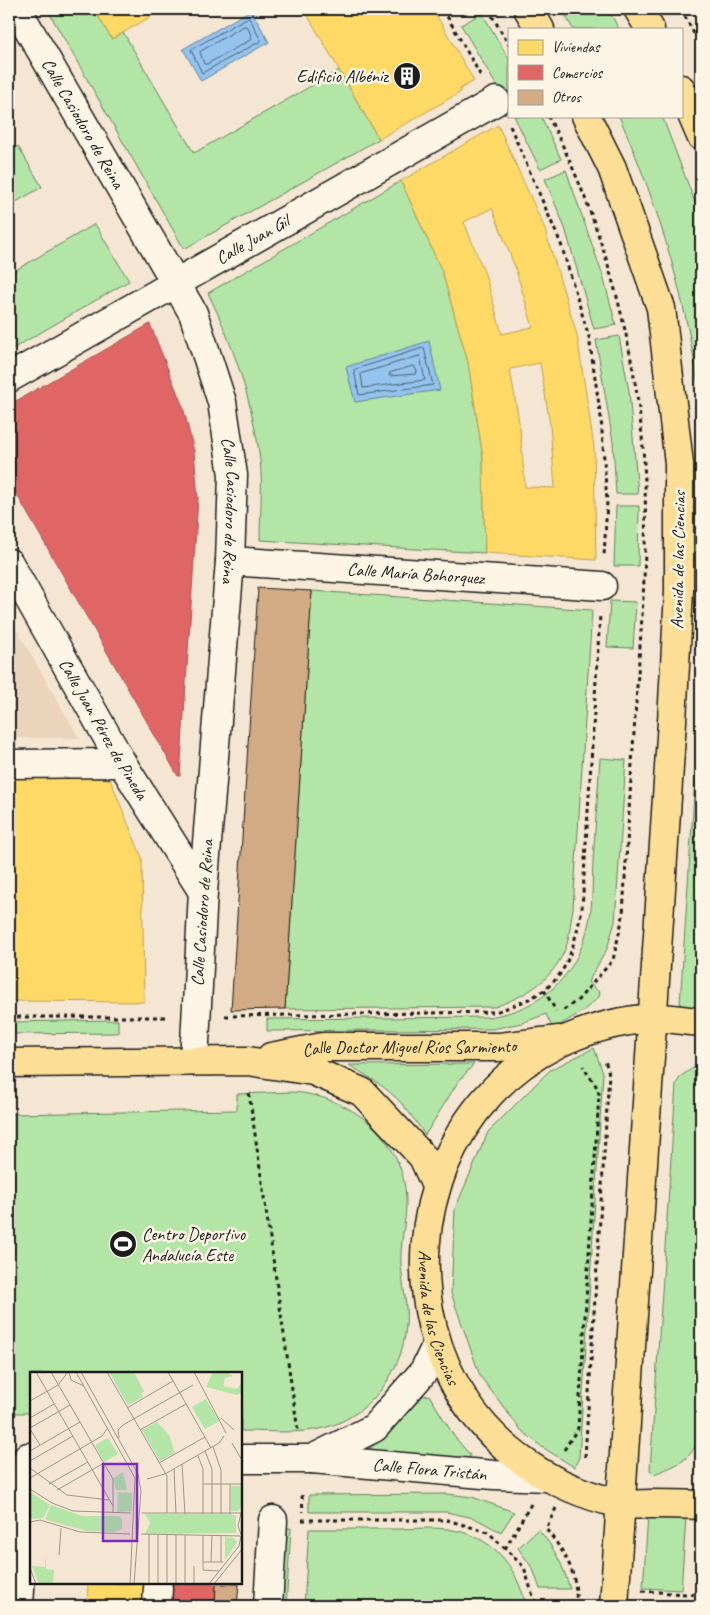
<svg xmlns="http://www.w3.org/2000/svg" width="710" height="1615" font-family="Caveat,sans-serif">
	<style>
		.built { fill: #ead4bb }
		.green { fill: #b2e5a6; stroke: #678061 }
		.water { fill: #94c3ee; stroke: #64809a }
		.homes { fill: #ffd966; stroke: #bba050; fill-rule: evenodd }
		.shops { fill: #e06666; stroke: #a55050 }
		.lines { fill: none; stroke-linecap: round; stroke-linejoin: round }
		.shore { stroke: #4c5f70; stroke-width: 1 }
		.building { fill: #d2aa84; stroke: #1c1c1c }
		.minor-casing { stroke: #1c1c1c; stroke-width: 31 }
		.major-casing { stroke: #1c1c1c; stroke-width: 31 }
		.path { stroke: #1c1c1c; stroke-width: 3; stroke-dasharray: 4 4; stroke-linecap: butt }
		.minor { stroke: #fcf5e5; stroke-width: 28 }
		.major { stroke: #fcde96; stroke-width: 28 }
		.labels { text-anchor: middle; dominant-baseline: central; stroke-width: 5; stroke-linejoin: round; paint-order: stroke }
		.poi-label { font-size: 18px; fill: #1c1c1c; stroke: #fcf5e5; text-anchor: end }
		.street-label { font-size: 18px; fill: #1c1c1c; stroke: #fcf5e5 }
		.inset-road { fill: none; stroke: #9e9589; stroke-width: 1 }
		.view { fill: #7b2cbf; fill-opacity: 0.15; stroke: #7b2cbf; stroke-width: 2.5 }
		.inset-edge { fill: none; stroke: #1c1c1c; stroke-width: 2.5 }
	</style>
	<rect width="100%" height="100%" fill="#f4e6d2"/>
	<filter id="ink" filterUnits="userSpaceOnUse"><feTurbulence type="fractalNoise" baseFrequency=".02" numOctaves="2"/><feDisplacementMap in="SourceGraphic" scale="10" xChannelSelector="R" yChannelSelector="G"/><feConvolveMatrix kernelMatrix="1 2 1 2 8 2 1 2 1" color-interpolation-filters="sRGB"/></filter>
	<g filter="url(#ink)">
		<!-- built -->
		<path class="built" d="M9,616L79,738H9Z"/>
		<!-- green -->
		<path class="green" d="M47,9H94L112,39L123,32L194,153L339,70L379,139L184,249Z
			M562,9H608L619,29H573Z
			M482,13L509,59V107L461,25Z
			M514,116H541L561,159L540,169Z
			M619,116H662L701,218V408C689,307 660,209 619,116Z
			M18,146L42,187L9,206V152Z
			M566,170L603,276L616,325L594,329L565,228L545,179Z
			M401,181L442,271L468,362L483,457L485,553L260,540C260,514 263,486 260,460C253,403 233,344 208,293Z
			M95,224L129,281L9,351V274Z
			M619,336L629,391L638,494H616L613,442L596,340Z
			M616,506H639L638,566H614Z
			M312,591L592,610L573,909C570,922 570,940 564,952C549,983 526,995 495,1007L285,1009Z
			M610,601L636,602L633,648L607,647Z
			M600,758L626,760L615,922L607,949L588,982L600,993L599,997L583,1011L553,1029L546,1014L522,1023L492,1029L267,1031V1019L488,1017C541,1010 578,976 589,922C593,903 592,881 593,861C595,827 598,793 600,758Z
			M696,764L701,765V1009L683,1007L680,1004Z
			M118,1020V1033L9,1034V1022Z
			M594,1048L603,1073L579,1458L574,1467L542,1447L521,1430L480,1376L451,1293L455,1209L488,1132L550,1070Z
			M701,1063V1378L696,1443C691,1461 670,1468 654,1474L650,1470L676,1084L681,1076Z
			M474,1064L458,1082L425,1135C400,1097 388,1088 349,1065Z
			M294,1092C355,1098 408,1141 406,1207C405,1226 400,1245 401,1264C402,1284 408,1305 406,1325C403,1378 361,1427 306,1431C285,1433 263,1431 241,1431V1374H31V1413H9V1114L237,1110V1094Z
			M429,1395L454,1436L470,1455L469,1459L366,1458L365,1452L383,1438L423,1396Z
			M448,1494L472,1497L514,1512L501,1532L474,1518L446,1512H309V1495Z
			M648,1516L686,1518L681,1590L643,1588Z
			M291,1528L286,1606H254L260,1529Z
			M309,1529C338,1529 368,1529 397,1529C413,1529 431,1527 447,1529C492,1535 516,1564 526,1606H304Z
			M538,1529C554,1547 563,1565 570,1589H540L533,1569L518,1548Z"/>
		<!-- water -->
		<path class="water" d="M251,10L269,42L201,81L183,49Z
			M429,341L440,390L355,402L346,367Z"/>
		<!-- homes -->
		<path class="homes" d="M94,9H164L112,39Z
			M304,9H433L474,81L460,89L461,92L379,139Z
			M498,125L544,227L577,335L594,447L596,560L485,553L483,457L468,362L442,271L401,181ZM492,208L515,267L533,327L502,334L486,277L464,222ZM540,363L550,425L555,488L525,487L520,428L510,369Z
			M9,773L110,779L142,858L144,1002L9,1001Z
			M88,1584H150L149,1606H87Z"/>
		<!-- shops -->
		<path class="shops" d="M150,324L183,407L194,451L198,498L180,776H178L9,481V405Z
			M150,1584H216L215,1606H167Z"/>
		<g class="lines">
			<!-- shore -->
			<path class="shore" d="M247,18L250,19L261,41L202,73L191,50Z
				M244,26L248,27L252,39L207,64H204L200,52Z
				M424,348L433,385L359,395L354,370Z
				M420,356L425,380L363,388L361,374Z
				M414,366L417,371L416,374L389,376L390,373Z"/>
		</g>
		<!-- building -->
		<path class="building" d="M258,588L312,591L285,1009L231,1010Z
			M216,1584H239L237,1606H215Z"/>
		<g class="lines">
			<!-- minor casing -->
			<g class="minor-casing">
				<g id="minor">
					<path id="s1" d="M17,9L193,313L222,402L233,475L230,561L203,892L194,1061"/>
					<path id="s2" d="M9,378L496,101"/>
					<path id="s3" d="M230,561L602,586"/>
					<path id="s4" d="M9,563L122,763L203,892"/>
					<path d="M9,764L122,763"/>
					<path id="s5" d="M241,1459H312L494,1475L548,1477"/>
					<path d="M312,1459L374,1428L424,1371L437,1344"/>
					<path d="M19,1606L28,1457"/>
					<path d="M157,1606L158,1588"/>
					<path d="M268,1606L273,1520"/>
				</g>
			</g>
			<!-- major casing -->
			<g class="major-casing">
				<g id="major">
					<path d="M528,9L540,29"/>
					<path d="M638,9L650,29"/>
					<path d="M681,89L701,136"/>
					<path d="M586,116L612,168L661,308L679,464V591L672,721L614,1606"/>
					<path id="s6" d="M701,1022C685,1021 667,1017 651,1018C370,1044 342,1438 617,1503C628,1506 640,1504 651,1504C668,1504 684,1504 701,1505"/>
					<path id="s7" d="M271,1057L323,1047H499L559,1040"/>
					<path d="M9,1063L248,1061L313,1071L362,1092L423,1157L436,1186"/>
				</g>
			</g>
			<!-- path -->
			<path class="path" d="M443,9L482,78
				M488,9L509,45
				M681,9L701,47
				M548,116C605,225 642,364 645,486C647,553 642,620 637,687C632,763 627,839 623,916L613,960L578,1000L562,1011
				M510,126L561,244L589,337L601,418L607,501L604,557
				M544,990L556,1011
				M225,1016L495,1012C560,991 568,974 582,909L600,615
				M9,1017H169
				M249,1093L298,1431
				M564,1450L578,1428L599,1094C596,1081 588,1077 583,1066
				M585,1457L609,1074L605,1060
				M302,1495L303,1512
				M556,1508L546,1529C566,1554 578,1573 576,1606
				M302,1520H447L488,1532L524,1567L536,1606
				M505,1549L531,1504
				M642,1591L701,1595"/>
			<!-- minor -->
			<use href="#minor" class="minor"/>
			<!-- major -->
			<use href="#major" class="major"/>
		</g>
	</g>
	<!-- icons -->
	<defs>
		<g id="building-disc" transform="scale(1.4375)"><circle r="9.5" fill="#1c1c1c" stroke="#fcf5e5"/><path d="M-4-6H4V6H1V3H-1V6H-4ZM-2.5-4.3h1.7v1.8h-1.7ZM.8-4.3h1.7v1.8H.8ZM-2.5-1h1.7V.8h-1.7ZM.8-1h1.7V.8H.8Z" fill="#fff"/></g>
		<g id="stadium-disc" transform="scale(1.4375)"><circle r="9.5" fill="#1c1c1c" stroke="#fcf5e5"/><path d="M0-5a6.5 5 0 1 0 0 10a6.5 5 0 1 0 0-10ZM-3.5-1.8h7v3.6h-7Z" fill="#fff"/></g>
	</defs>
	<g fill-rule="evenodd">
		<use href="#building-disc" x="407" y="76"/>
		<use href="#stadium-disc" x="123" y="1244"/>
	</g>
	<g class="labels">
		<!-- poi labels -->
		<g class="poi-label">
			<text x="388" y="76">Edificio Albéniz</text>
			<text x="142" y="1234" text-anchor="start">Centro Deportivo<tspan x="142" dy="21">Andalucía Este</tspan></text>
		</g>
		<!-- street labels -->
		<g class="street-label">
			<text stroke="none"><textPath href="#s1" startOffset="132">Calle Casiodoro de Reina</textPath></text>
			<text stroke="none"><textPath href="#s2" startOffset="280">Calle Juan Gil</textPath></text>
			<text stroke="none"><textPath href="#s1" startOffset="554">Calle Casiodoro de Reina</textPath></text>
			<text transform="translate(678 560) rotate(-89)">Avenida de las Ciencias</text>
			<text stroke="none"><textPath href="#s3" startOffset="186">Calle María Bohorquez</textPath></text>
			<text stroke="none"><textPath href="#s4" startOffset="191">Calle Juan Pérez de Pineda</textPath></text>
			<text transform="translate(202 913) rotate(-86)">Calle Casiodoro de Reina</text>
			<text stroke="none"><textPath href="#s7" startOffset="139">Calle Doctor Miguel Ríos Sarmiento</textPath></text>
			<text stroke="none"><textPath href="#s6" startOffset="474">Avenida de las Ciencias</textPath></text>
			<text stroke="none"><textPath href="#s5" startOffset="189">Calle Flora Tristán</textPath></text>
		</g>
	</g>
	<!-- overview -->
	<g transform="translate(30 1372)">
		<rect width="212" height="212" fill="#f4e6d2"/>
		<path d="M79,0H104L114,19L111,21L113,25L98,33ZM183,0H197L203,4L195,6L193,14L207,17L212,10V20L207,23L176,15ZM176,27L189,49L175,57L162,35ZM127,50L139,63L145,81L130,89L112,58ZM78,66L88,82L74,90L65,73ZM93,100L97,118H86L83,106ZM201,114H212V133L208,139H201ZM0,120L20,133L13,146L0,147ZM88,120L102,121V139L87,140ZM21,133L52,144H89L92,147V157L85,160L57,159L20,149L15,147ZM115,142H201L206,144V161L115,162L120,151ZM195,165L204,166L207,170L195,188ZM16,183V197H15L24,198L23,212H9L2,194L15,195Z" fill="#b2e5a6"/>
		<path class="inset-road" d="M6,0L83,134M21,0L83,107V141M39,0L41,8L54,14M46,0L105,106L100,212M51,0L108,102L111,119L104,212M77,0L137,104V141M138,0L181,76M164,0L196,61M0,29L28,13L38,0M97,36L143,9M0,46L24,32M191,46L204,58M0,56L40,33M0,57L10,73M110,58L156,32M89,66L88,58L93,53L163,13M202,71L213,90M183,75L191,98V142M0,79L50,50M175,79L182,97V142M168,84L173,97V142M0,89L43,64M129,91L175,65M152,92L155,142M0,96L37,123L79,128M144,97L146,141M0,106L72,64L77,57M117,107L135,102L189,71L194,64M19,112L58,90M173,112H213M200,112V142M0,117L22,131L43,139L101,141M27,118L74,91M112,141H211M211,141L208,154L212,165M0,150L10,148L50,160L100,162M111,162L210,164M173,163V198L189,199M29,183L31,156M173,190H193M181,190L182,163M191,190V163M164,194V212M0,196L6,212M119,212V162M128,212V162M137,212V162M146,212V163M155,212V163M179,212L209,174L211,164M184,212L213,176"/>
		<path class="view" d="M73,92H107V169H73Z"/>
		<rect width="212" height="212" class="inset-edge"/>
	</g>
	<!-- margin -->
	<rect width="710" height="1615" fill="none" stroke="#fcf5e5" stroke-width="30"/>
	<rect x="15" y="15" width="680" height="1585" fill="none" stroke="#1c1c1c" stroke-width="2" filter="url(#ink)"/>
	<!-- legend -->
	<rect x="508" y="28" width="175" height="90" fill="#fcf5e5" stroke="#a29e95"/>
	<rect x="518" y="40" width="25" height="15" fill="#ffd966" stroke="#a29e95"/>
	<text x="552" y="52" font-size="15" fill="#1c1c1c">Viviendas</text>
	<rect x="518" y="65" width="25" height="15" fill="#e06666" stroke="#a29e95"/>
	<text x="552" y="78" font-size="15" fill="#1c1c1c">Comercios</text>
	<rect x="518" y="90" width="25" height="15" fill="#d2aa84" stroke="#a29e95"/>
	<text x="552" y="102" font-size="15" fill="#1c1c1c">Otros</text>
</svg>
